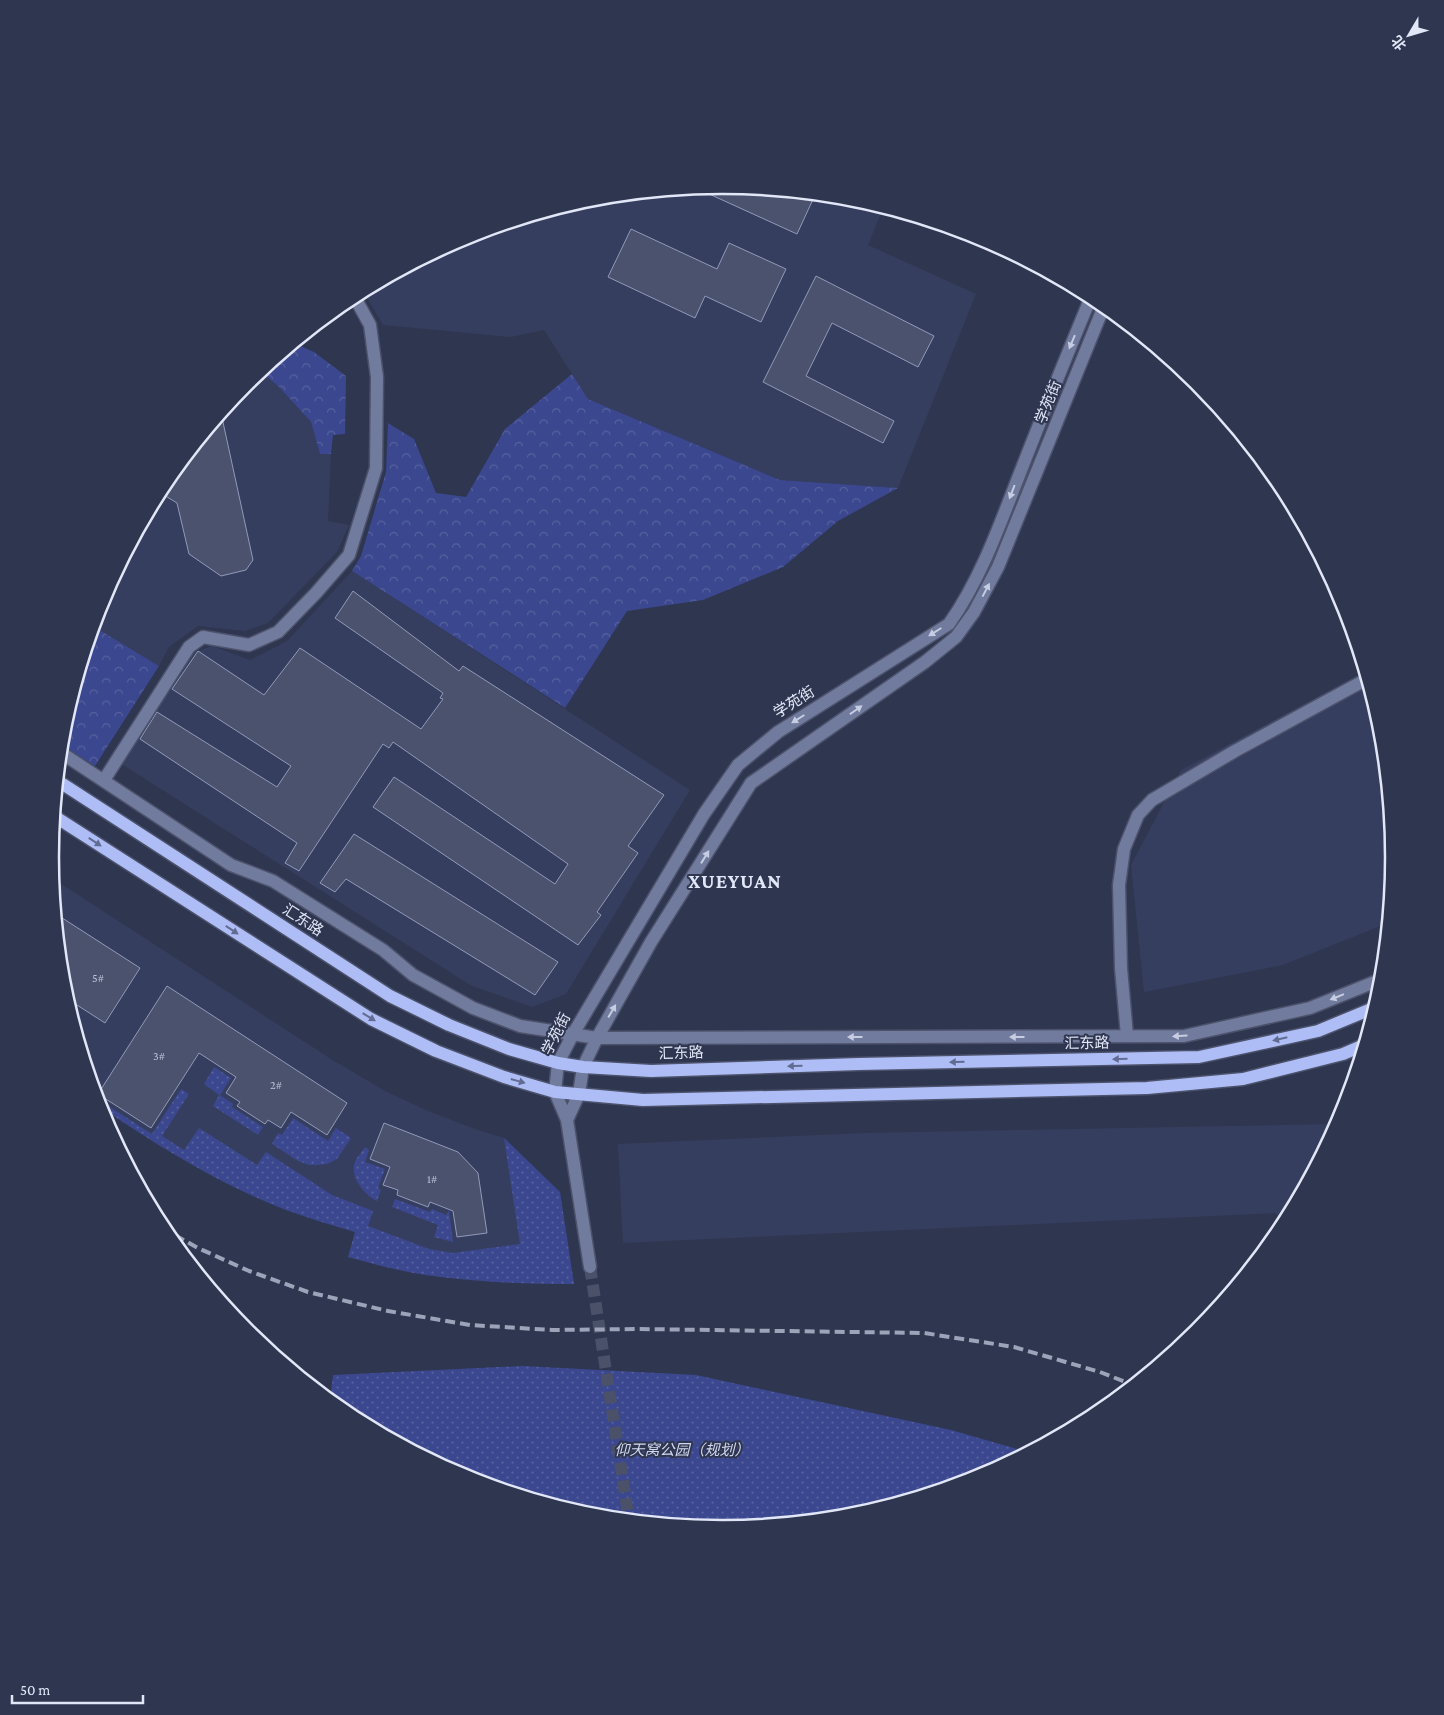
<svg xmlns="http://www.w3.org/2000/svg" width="1444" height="1715" font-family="'Crimson Pro','Noto Sans SC',serif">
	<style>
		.built { fill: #363e5f }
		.grass { fill: url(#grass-dots) }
		.forest { fill: url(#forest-crowns) }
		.building { fill: #4a526e; stroke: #919aba }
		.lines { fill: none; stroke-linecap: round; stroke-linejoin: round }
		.minor-tunnel { stroke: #4a5169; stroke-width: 12; stroke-dasharray: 12 6; stroke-linecap: butt }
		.minor-casing { stroke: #4c526b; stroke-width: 15 }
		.major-casing { stroke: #4c526b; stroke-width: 15 }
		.minor { stroke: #717b9d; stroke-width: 12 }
		.major { stroke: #aebdf6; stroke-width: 12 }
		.rail { stroke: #9da3b8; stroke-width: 4; stroke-dasharray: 10 5; stroke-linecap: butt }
		.oneway { fill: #c6cce1 }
		.oneway2 { fill: #626c92 }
		.labels { text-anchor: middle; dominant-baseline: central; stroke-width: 4; stroke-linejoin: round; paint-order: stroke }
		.number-label { font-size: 12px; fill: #bcc2d6 }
		.street-label { font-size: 15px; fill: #e2e7f8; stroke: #2f3650 }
		.park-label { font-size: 15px; font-style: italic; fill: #d2d8ed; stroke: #2f3650 }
		.district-label { font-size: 20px; font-weight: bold; letter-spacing: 1px; fill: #e2e7f8; stroke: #2f3650 }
		.rim { fill: none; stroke: #e2e7f8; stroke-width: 2.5 }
	</style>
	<defs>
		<pattern id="grass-dots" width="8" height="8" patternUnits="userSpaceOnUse" patternTransform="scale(1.25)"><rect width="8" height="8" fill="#3b478e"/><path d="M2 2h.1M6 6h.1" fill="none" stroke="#57629f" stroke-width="1.8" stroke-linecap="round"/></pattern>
		<pattern id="forest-crowns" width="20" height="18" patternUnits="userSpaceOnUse" patternTransform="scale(1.25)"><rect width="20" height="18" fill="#3b478e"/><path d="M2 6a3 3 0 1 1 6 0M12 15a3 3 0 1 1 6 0" fill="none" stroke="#57629f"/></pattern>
	</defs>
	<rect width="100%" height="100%" fill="#2f3650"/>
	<!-- built -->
	<path class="built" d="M722,186L853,198L883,208L868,245L976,294L898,488L780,480L588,399L544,330L511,337L383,325L363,291L465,237L591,198Z
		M260,371L279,387L311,422L320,454H331L328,521L349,525L337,552L268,623L245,631L198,626L169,647L159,666L93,626L101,600L163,484L247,382Z
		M352,571L690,790L566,994L532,1007L472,986L120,763L187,655L212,646L250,660L287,641Z
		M1364,672L1381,727L1394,857L1388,923L1283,965L1144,992L1131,865L1181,770Z
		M52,878L331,1059L385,1091L428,1111L475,1129L504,1138L560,1192L574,1284L509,1283L467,1280L426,1275L386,1267L348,1257L355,1232L285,1209L246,1192L207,1173L159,1146L99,1106L63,988Z
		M1334,1124L1337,1127L1286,1222L1275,1213L623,1243L618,1144L864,1133Z"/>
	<!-- grass -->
	<path class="grass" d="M214,1067L231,1078L220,1095L233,1104L232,1107L263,1127L258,1135L213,1106L219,1095L204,1084Z
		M181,1089L189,1094L162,1136L184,1150L199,1128L257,1165L266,1152L332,1195L373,1211L368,1226L429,1249L453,1253L520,1244L504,1138L560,1192L574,1284C525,1284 475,1282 426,1275C399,1271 373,1264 348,1257L355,1232C331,1225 308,1218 286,1210C219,1184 158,1146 99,1106L96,1098L152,1134Z
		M293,1118L328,1141L336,1128L351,1138L337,1159L327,1164L317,1165H309L298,1161L272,1144L278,1133L282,1135Z
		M365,1147L369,1150L365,1162L385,1169L378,1188L381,1190L377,1201C366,1196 351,1179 354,1165C355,1159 362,1152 365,1147Z
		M395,1199L430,1212L432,1209L446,1215L449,1210L453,1242L434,1237L438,1225L392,1207Z
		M523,1366L696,1375L951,1430L1028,1452L979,1478L853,1517L722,1529L591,1517L465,1478L348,1416L330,1401L333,1375Z"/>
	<!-- forest -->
	<path class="forest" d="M294,343L314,352L346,376L345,434L333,435L331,454H320L311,422L279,387L260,371Z
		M572,374L588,399L780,480L898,488L838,521L783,567L703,600L627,611L565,708L352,571L361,556L386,472L388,423L414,439L436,493L466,497L505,429Z
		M93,626L159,666L95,766L61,745L63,726Z"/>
	<!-- building -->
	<path class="building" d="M722,186L793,192L815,195L797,234L696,188Z
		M631,229L717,269L729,243L786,269L761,322L705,296L695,318L608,277Z
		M816,276L934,336L918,367L832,323L806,376L894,421L883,443L763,382Z
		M221,413L253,560L246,570L221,576L189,554L177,503L159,492L163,484Z
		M353,591L459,671L463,666L664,795L628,846L638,853L597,912L601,915L578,945L373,807L394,777L555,884L568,864L393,742L389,748L383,744L299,871L285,863L297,843L140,739L157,712L277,787L291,766L172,689L198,651L264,695L300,648L421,729L443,699L440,698L443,693L335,618Z
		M354,834L558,962L535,995L346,879L335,892L320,883Z
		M56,914L140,968L105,1023L66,998L63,988Z
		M167,986L347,1103L327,1135L291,1112L281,1128L268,1120L265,1124L237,1106L240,1102L226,1093L236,1077L199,1053L151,1128L98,1094Z
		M384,1123L458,1152L478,1173L487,1233L457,1237L453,1211L430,1202L428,1207L397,1195L398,1190L383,1185L390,1167L370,1159Z"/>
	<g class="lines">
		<!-- minor-tunnel -->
		<path class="minor-tunnel" d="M590,1267L629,1520"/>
		<!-- minor casing -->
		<g class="minor-casing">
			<path id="minor" d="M60,752L231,865L273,881L383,950L413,975L473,1008L520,1026L597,1038L1184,1036L1310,1008L1382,979
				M104,780L189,647L203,637L249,645L278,632L316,593L349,555L376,468L377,377L370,325L354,296
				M1127,1036L1121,968L1119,885L1124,849L1138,815L1152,800L1235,751L1367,679
				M567,1120L579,1094L583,1067L597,1038L651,942L751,783L925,662L956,637L974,612L998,567L1104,306
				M590,1267L567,1120L555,1092L558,1063L573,1034L704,814L738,765L778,732L949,624C981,579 1000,524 1020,473C1043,414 1067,355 1091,297"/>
		</g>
		<!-- major casing -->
		<g class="major-casing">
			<path id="major" d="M58,781L390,996L449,1025L509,1049L558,1063L583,1067L651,1071L859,1064L1199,1057L1318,1031L1376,1007
				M54,816L371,1019L436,1051L504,1077L555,1092L643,1100L1147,1088L1243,1079L1343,1054L1364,1045"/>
		</g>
		<!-- minor -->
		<use href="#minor" class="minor"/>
		<!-- major -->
		<use href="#major" class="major"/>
		<!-- rail -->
		<path class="rail" d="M162,1228L198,1248L249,1271L308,1292L388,1311L470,1325L552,1330L638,1329L924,1333L1014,1347L1100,1372L1133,1385"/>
	</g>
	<!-- one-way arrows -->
	<defs><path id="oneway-solid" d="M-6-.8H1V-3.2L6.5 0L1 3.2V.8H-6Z" transform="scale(1.25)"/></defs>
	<g class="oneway">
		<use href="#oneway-solid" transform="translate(1072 342) rotate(113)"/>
		<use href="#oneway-solid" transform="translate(1012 492) rotate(111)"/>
		<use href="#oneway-solid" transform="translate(986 590) rotate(-62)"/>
		<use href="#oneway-solid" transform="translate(935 632) rotate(148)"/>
		<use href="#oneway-solid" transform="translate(856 710) rotate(-35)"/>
		<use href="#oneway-solid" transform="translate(798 719) rotate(148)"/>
		<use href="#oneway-solid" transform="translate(705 857) rotate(-58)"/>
		<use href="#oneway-solid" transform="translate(1337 997) rotate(158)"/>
		<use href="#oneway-solid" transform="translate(612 1011) rotate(-60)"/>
		<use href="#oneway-solid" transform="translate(1180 1036) rotate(177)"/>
		<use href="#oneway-solid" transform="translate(855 1037) rotate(180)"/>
		<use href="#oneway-solid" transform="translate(1017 1037) rotate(180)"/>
	</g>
	<g class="oneway2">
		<use href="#oneway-solid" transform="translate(95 842) rotate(33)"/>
		<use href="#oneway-solid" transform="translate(232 930) rotate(33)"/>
		<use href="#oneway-solid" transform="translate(369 1017) rotate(31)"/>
		<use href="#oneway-solid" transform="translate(1280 1039) rotate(167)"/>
		<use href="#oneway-solid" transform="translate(1120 1059) rotate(179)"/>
		<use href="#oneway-solid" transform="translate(957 1062) rotate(179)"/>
		<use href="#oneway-solid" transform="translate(795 1066) rotate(178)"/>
		<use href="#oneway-solid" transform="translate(518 1081) rotate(16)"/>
	</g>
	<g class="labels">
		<!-- number labels -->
		<g class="number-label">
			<text x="98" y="978">5#</text>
			<text x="159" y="1056">3#</text>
			<text x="276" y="1085">2#</text>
			<text x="432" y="1179">1#</text>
		</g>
		<!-- street labels -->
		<g class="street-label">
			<text transform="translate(1048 402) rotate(-68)">学苑街</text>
			<text transform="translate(794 702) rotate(-32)">学苑街</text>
			<text transform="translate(303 920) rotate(33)">汇东路</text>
			<text transform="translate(556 1034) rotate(-63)">学苑街</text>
			<text transform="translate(1087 1043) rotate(-1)">汇东路</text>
			<text transform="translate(681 1053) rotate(-2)">汇东路</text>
		</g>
		<!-- park labels -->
		<g class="park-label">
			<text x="682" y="1450">仰天窝公园（规划）</text>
		</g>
		<!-- district labels -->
		<g class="district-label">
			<text x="735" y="881">XUEYUAN</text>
		</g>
	</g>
	<!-- crop -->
	<path d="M0 0H1444V1715H0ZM59 857a663 663 0 1 1 1326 0a663 663 0 1 1-1326 0Z" fill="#2f3650" fill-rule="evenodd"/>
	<path class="rim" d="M59 857a663 663 0 1 1 1326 0a663 663 0 1 1-1326 0Z"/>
	<!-- north arrow -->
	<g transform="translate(1409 35) rotate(232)" stroke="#2f3650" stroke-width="4" paint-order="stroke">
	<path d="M0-4L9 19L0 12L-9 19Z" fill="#e2e7f8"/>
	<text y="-8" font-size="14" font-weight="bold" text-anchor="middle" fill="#e2e7f8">北</text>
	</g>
	<!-- scale -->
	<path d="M12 1695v8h131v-8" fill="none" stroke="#e2e7f8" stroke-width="2.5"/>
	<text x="20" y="1695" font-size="15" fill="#e2e7f8" stroke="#2f3650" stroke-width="4" paint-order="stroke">50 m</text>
</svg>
